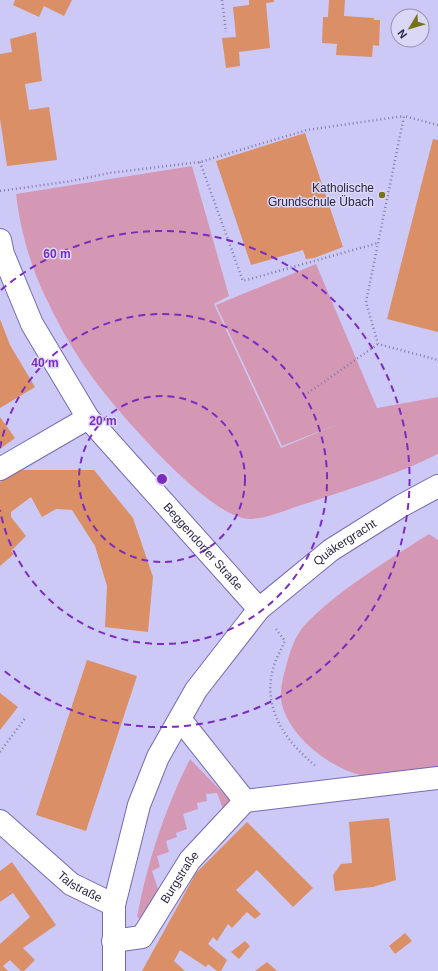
<svg xmlns="http://www.w3.org/2000/svg" width="438" height="971" font-family="Arial,sans-serif">
	<style>
		.green { fill: #d598b4 }
		.building { fill: #da8f66 }
		.lines { fill: none; stroke-linecap: round; stroke-linejoin: round }
		.minor-casing { stroke: #756ab1; stroke-width: 24 }
		.path { stroke: #817da3; stroke-width: 2.5; stroke-dasharray: 1 3; stroke-linecap: butt }
		.minor { stroke: #fff; stroke-width: 22 }
		.ring { fill: none; stroke: #7b2cbf; stroke-width: 2; stroke-dasharray: 7 5 }
		.poi-dot { fill: #747319; stroke: #dbd8f7; stroke-width: 1.5 }
		.labels { text-anchor: middle; dominant-baseline: central; stroke-width: 3; stroke-linejoin: round; paint-order: stroke }
		.poi-label { font-size: 12px; fill: #2b2644; stroke: #dbd8f7; text-anchor: end }
		.street-label { font-size: 12px; fill: #2b2644; stroke: #dbd8f7 }
		.centre { fill: #7b2cbf; stroke: #dbd8f7; stroke-width: 2 }
		.ring-label { font-size: 12px; text-anchor: middle; font-weight: bold; fill: #7b2cbf; stroke: #dbd8f7; stroke-width: 3; stroke-linejoin: round; paint-order: stroke }
	</style>
	<rect width="100%" height="100%" fill="#cdc9f7"/>
	<!-- green -->
	<path class="green" d="M192,166L229,296L214,304L281,448L338,424L282,446L216,305L316,264L377,408L438,397V454C396,475 352,488 308,503C290,508 270,518 251,519C212,521 122,416 98,385C78,359 61,330 47,300C31,269 20,229 16,194Z
		M429,534L438,540V771C413,774 385,781 360,775C328,767 285,733 281,699C280,687 284,674 287,663C290,651 295,637 303,627C333,593 390,559 429,534Z
		M190,759L230,800L223,809L217,793L206,794L207,801L197,803L198,809L183,814L187,829L176,833L177,837L166,841L169,852L157,856L160,867L152,871L158,889L143,919L137,917C147,863 165,808 190,759Z"/>
	<!-- building -->
	<path class="building" d="M15,0H72L64,16L44,6L39,17L13,5Z
		M249,0H274V2L266,3L270,48L239,52L240,66L226,68L222,38L236,37L233,7L249,5Z
		M329,0H345L344,16L374,18V20H380L379,46L373,45L372,57L336,55L337,44L322,43L323,17H328Z
		M36,32L42,81L25,84L29,110L49,107L57,160L7,166L0,119V54L12,52L10,39Z
		M305,133L343,247L314,258L306,259L303,250L251,265L216,161Z
		M433,139L438,140V332L387,319Z
		M0,319L10,345L35,387L0,408Z
		M0,417L15,438L0,449Z
		M16,470H94L133,518L153,577L148,632L105,627L107,586L95,546L72,510L56,509L42,517L31,497L11,512V517L26,536L11,551L14,554L0,566V482Z
		M87,660L137,676L86,831L36,815Z
		M0,693L18,707L0,730Z
		M389,818L396,880L373,887L335,891L333,875L341,864L352,863L349,822Z
		M247,822L313,888L293,907L257,870L236,890L261,914L255,919L247,912L232,928L228,924L217,941L213,937L208,944L227,960L221,971H217L208,964L206,967L180,950L174,961L185,971H142L196,873Z
		M12,862L56,925L23,948L35,960L24,971H21L10,960L3,966L8,971H0V944L30,917L13,893L0,902V871Z
		M405,933L412,941L395,954L389,946Z
		M245,941L250,946L239,959L231,952Z
		M267,962L277,971H255Z"/>
	<g class="lines">
		<!-- minor casing -->
		<g class="minor-casing">
			<g id="minor">
				<path id="s1" d="M0,240L3,254L32,324L88,418L259,609"/>
				<path d="M0,469L88,418"/>
				<path d="M180,719L245,801"/>
				<path id="s2" d="M0,821L71,884L114,905"/>
				<path id="s3" d="M113,941L142,937L190,860L245,801L438,778"/>
				<path id="s4" d="M114,971V905L139,805L158,757L196,690L259,609L331,550L401,506L438,486"/>
			</g>
		</g>
		<!-- path -->
		<path class="path" d="M222,0L226,32
			M438,125L404,116L366,302L378,344L438,360
			M200,162L243,281L378,243
			M0,191L72,181L109,173L200,162L307,130L404,116
			M308,393L378,344
			M276,629L285,641C281,650 275,660 273,669C262,710 287,743 317,767
			M0,752L26,717"/>
		<!-- minor -->
		<use href="#minor" class="minor"/>
	</g>
	<!-- distance rings -->
	<g class="ring">
		<circle cx="162" cy="479" r="83"/>
		<path d="M0 448A165 165 0 1 1 0 510"/>
		<path d="M1 290A248 248 0 1 1 1 668"/>
	</g>
	<!-- markers -->
	<circle class="poi-dot" cx="382" cy="195" r="4"/>
	<g class="labels">
		<!-- poi labels -->
		<g class="poi-label">
			<text x="374" y="188">Katholische<tspan x="374" dy="14">Grundschule Übach</tspan></text>
		</g>
		<!-- street labels -->
		<g class="street-label">
			<text stroke="none"><textPath href="#s4" startOffset="509">Quäkergracht</textPath></text>
			<text stroke="none"><textPath href="#s1" startOffset="372">Beggendorfer Straße</textPath></text>
			<text stroke="none"><textPath href="#s3" startOffset="100">Burgstraße</textPath></text>
			<text stroke="none"><textPath href="#s2" startOffset="104">Talstraße</textPath></text>
		</g>
	</g>
	<circle cx="162" cy="479" r="6" class="centre"/>
	<g class="ring-label">
		<text x="57" y="258">60 m</text>
		<text x="45" y="367">40 m</text>
		<text x="103" y="425">20 m</text>
	</g>
	<!-- north arrow -->
	<g transform="translate(410 28) rotate(232)"><circle r="19" fill="#dbd8f7" stroke="#9591af"/>
	<path d="M0-3L7 15L0 10L-7 15Z" fill="#747319"/>
	<text y="-6" font-size="11" font-weight="bold" text-anchor="middle" fill="#2b2644">N</text>
	</g>
</svg>
